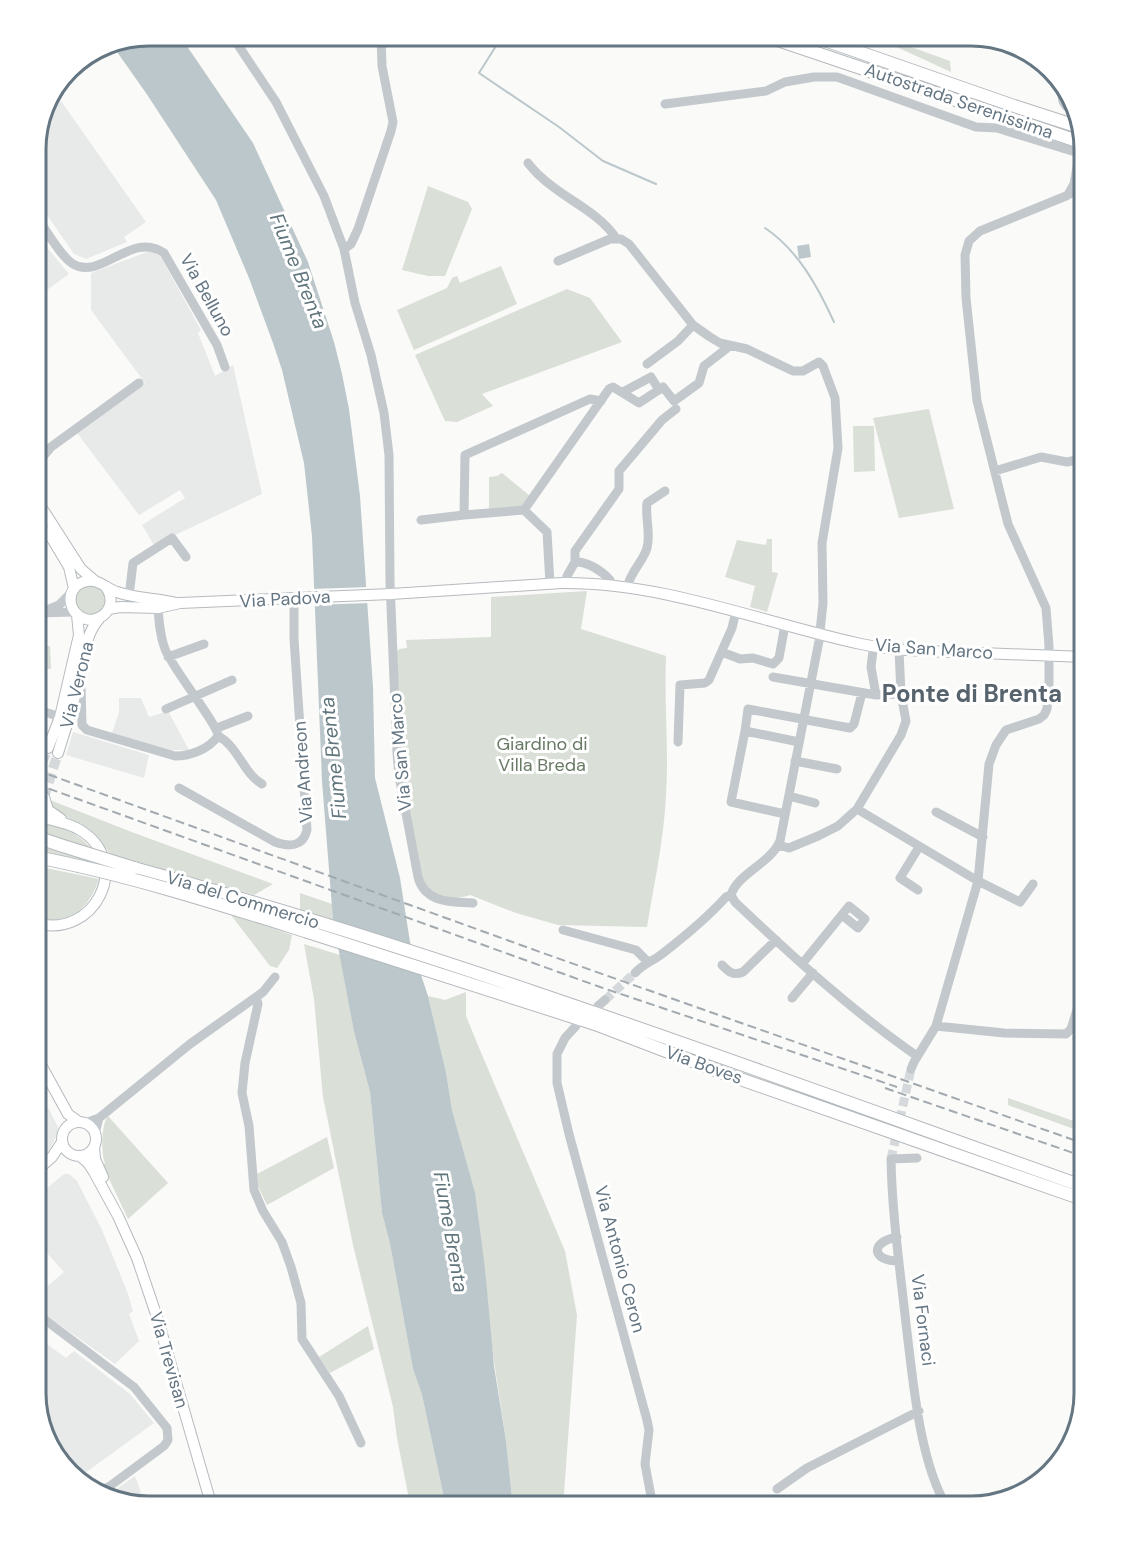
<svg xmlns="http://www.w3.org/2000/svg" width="1121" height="1543" font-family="'DM Sans',sans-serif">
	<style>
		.built { fill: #e8e9e9 }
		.green { fill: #dadfd7 }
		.water { fill: #bbc7cb }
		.pier { fill: #fafaf8 }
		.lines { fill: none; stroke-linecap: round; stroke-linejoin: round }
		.stream { stroke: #bbc7cb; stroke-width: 2 }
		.minor-tunnel { stroke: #d5d9db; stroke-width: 9; stroke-dasharray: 9 4.5; stroke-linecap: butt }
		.major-tunnel { stroke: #d5d9db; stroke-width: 10; stroke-dasharray: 10 5; stroke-linecap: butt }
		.major-casing { stroke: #b5babe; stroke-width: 12 }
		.highway-casing { stroke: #b4b9bd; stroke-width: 14 }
		.minor { stroke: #c3c8cc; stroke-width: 9 }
		.major { stroke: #fff; stroke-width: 10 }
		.highway { stroke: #fff; stroke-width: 12 }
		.rail { stroke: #a2aab0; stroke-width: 2; stroke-dasharray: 9 4.5; stroke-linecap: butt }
		.highway-bridge-casing { stroke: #b4b9bd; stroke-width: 14; stroke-linecap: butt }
		.highway-bridge { stroke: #fff; stroke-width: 12 }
		.labels { text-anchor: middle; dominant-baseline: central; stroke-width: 6; stroke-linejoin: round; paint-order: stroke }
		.street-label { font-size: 18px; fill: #657683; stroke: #fff }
		.park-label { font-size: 18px; fill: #687a64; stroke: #fff }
		.water-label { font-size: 20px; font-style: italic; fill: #60757c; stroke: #fff }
		.district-label { font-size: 24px; font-weight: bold; fill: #57646e; stroke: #fff }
		.rim { fill: none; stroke: #657683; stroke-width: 3 }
	</style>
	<rect width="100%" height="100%" fill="#fafaf8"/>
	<!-- built -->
	<path class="built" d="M54,91L146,222L124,237L127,242L86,259L74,254L36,199V142L48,99Z
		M40,239L69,274L36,298V242Z
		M150,251L158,255L162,259L201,330L198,333L215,376L233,365L262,494L154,545L142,525L185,498L180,490L139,515L77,433L145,383L91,310V273Z
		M119,698H141L149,717L168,711L189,750H171L112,733L119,712Z
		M73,732L149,755L144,778L66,755Z
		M36,1084L58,1127L57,1135L49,1151L36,1161Z
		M64,1174H69L77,1181L102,1230L127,1291L133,1311L129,1314L139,1341L115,1364L36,1308V1296L64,1272L36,1241V1197Z
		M36,1321L49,1330L36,1343Z
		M47,1344L66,1358L74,1351L130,1394L154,1423L78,1478L51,1451L36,1394V1355Z
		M135,1476L146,1507L106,1496H107Z"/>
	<!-- green -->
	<path class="green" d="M857,36H881L950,61L951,72L888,43L886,45Z
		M428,186L468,202L472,209L445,276H428L402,270Z
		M501,266L517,304L414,350L397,310L447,288L452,278L457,276L460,283L462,282Z
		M567,289L590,298L622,342L482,394L493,406L457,422L445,421L415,355Z
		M929,409L954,509L899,518L873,418Z
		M853,426H874L875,471L854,472Z
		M502,473L529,495L522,506L489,509V477L497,476Z
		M767,539H772V572L778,573L767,612L750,607L755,586L725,577L737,540L766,545Z
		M85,585L98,587L106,597L104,609L94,617L76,611L75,593Z
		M587,591L581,629L666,656C664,702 669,749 666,795C664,839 654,884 647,927L558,925L516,913L470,895C448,902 435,899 422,879L402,773L397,652L399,649L407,648L406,640L491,637V597Z
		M39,646H50L51,669H40Z
		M50,800L129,831L273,884L254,895L110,854L95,834L82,824L58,813L51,807Z
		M36,820C58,826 76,831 91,848L36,831Z
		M36,845L94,862L95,864L36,852Z
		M36,866L99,879C89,909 69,926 36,918Z
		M300,893L332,904L333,920L300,910Z
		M231,915L292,935L289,950L277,968L270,966Z
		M304,944L340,955L354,1032L370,1092L382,1213L390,1244L413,1369L422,1395L446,1507H404L409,1499L397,1438L393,1407L353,1245L323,1097L314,999Z
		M466,992V1016L477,1043L565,1251L577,1315L563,1507H513L506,1441L490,1334L485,1268L468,1170L452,1110L446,1072L428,996L445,1000Z
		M1085,1003V1045L1082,1047L1072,1039Z
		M1008,1098L1085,1125V1133L1008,1105Z
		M108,1116L168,1183L128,1219L103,1166L105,1163C101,1154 101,1124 108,1116Z
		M327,1137L334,1168L267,1205L258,1186L257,1174Z
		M368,1326L374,1349L330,1373L319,1357Z"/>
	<!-- water -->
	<path class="water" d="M149,36H180L253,143L308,262L334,342L342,374L349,409L360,496L373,687L375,778L400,878L410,942L428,996L446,1072L452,1110L475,1193L485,1268L494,1366L506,1441L513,1507H446L422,1395L413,1369L390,1244L382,1213L370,1092L354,1032L333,920L322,781L312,536L304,463L282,370L273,343L249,278L216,200L146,93L115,49Z
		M809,244L811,257L799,259L797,246Z"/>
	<!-- pier -->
	<path class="pier" d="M369,587L370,603L311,605V589Z"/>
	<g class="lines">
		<!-- stream -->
		<path class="stream" d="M501,38L479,73L559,127L603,161L656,184
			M765,228C798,250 818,287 834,322"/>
		<!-- minor-tunnel -->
		<path class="minor-tunnel" d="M605,1000L635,973
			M891,1159L911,1069"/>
		<!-- major-tunnel -->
		<path class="major-tunnel" d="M36,777L48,748
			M44,797L58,753"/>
		<!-- major casing -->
		<g class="major-casing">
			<path id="major" d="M36,499L81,569L95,581
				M48,532L69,567L74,589
				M105,586C116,600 110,617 91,620C66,618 63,585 87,581C99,579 107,589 117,592C136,599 157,598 176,603
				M109,609L120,607L158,608L180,603L391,594L562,583C664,582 763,623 861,644C893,651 925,651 957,652C1000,654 1042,655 1085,657
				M48,748L60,717L79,635L77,615
				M58,753C66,729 73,705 79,681C84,659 84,636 99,619
				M44,797L48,810L61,819
				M36,923C94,940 134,863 80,830C68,822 50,820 36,816
				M36,1056L68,1114L79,1122
				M62 1139a17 17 0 1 1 34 0a17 17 0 1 1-34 0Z
				M94,1148L95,1159L103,1177
				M80,1156L88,1163L94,1172L118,1216L137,1258L157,1317L212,1507
				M36,1171L52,1157L62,1142"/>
		</g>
		<!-- highway casing -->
		<g class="highway-casing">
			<path id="highway" d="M766,36L938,94
				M813,36L1014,106
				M36,837L63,846
				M134,868C456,957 770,1075 1085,1187
				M308,932L595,1024L723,1073L1085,1200"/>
		</g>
		<!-- minor -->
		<path class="minor" d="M232,36L276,102L324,196L344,249L355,303L371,355L384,413L389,455L390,582L397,753L399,776L418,877C425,903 451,902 473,903
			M1066,89C1061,94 1061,100 1066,106L1074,108
			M665,104L766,91L785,82L814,77H837L976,127L997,128L1072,151L1080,150L1074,184L1069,193
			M1081,155L1085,173
			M528,163C532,168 536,173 541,177C564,199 598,211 616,238
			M36,216C46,229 59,255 73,264C101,281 132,230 164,253L217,345L225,367
			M344,249L351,244L358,229L391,131L393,122L382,66L381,36
			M558,261L610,239H621L629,244L693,325L710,337L720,343L747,349L793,371H803L819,362L823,366L835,398L838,448L822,543L823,603L819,641L780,841C771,863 737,874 731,895L735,902C792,956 852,1011 917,1056
			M647,364L678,341L693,325
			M623,392L651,377L659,390
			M36,465L51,447L139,383
			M995,471L1041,457L1067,462L1085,458
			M524,510L464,515L465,455L590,399L601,401
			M421,520L464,515
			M575,562C587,561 602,571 610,580L609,585
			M567,583V576L575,562V551L619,489V471L662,420L676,409
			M550,584L547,532L524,510L609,389L613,387L639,403L663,387L674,401L699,383L704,366L726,349L729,345
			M130,588L133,563L172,538L186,557
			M627,588C630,572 643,562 647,548C651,534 645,518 647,503L665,491
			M158,608C159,622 160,636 165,649C172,668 219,726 218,736C238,746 243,773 262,784
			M47,610L59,605L72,592
			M36,613L74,612
			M873,651L871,667L876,695L901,694
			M722,652L740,659L753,658L773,664L779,658L785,625
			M168,657L204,644
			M773,677L876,695
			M81,684L82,725L87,730L175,756C191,756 209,749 218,736
			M36,709L60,717
			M166,709L232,680
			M217,728L248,716
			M745,731L748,709L850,728L854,724L862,693
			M678,742L680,685L705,683L709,680L732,628L736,611
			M795,761L837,769
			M179,788L275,842C289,847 303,847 307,830L294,639V599
			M789,796L815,803
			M857,809L978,881L1020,902L1033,884
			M936,812L983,837
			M785,814L731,802L745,731L799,742
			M778,845L789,848L818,836L838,826L857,809L901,735L906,721L901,694L899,650
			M918,890L900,878L919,847
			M563,930L636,950L648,962
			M802,964L849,906L865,919L858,928L842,915
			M722,965C729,972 733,976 743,972L776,940
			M635,973C643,964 653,961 662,954C684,937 707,918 726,897L731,895
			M256,997L258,1004L245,1063L242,1093L249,1126L254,1190L263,1211L282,1242L291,1267L301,1303L302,1339L339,1396L361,1443
			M792,998L813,973
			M598,1006L605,1000
			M576,1026L565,1038L557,1054V1083L569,1134L647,1420L649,1430L645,1464L653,1507
			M936,1026L1004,1033L1066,1034L1071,1029L1085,984
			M911,1069L914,1062L936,1026L978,881L989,764L996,745L1006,730L1039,719L1044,715L1047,709L1049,684V646L1046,608L1008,524L977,401L966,298L965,255L969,241L980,231L1066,196L1085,186
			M85,1123L99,1118L190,1044L263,992L275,977
			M95,1133L99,1118
			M917,1158L891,1159C892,1214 900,1269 906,1324C913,1379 919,1461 947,1507
			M897,1237C870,1242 871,1261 899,1261
			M36,1313L134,1387L167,1428L168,1440L164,1446L110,1486L96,1493
			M777,1489L807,1468L919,1411"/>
		<!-- major -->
		<use href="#major" class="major"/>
		<!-- highway -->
		<use href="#highway" class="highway"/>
		<!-- rail -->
		<path class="rail" d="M36,770L554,957L1085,1144
			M36,784L600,987L897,1087
			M885,1088L1085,1157"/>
		<!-- highway-bridge casing -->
		<g class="highway-bridge-casing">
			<path id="highway-bridge" d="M938,94L1083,143
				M1014,106L1079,127
				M63,846L134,868
				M36,857C129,875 219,904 308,932"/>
		</g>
		<!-- highway-bridge -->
		<use href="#highway-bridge" class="highway-bridge"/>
	</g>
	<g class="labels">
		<!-- street labels -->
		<g class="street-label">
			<text transform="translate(959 101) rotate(19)">Autostrada Serenissima</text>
			<text transform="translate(207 295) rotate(61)">Via Belluno</text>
			<text transform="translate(285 599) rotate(-3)">Via Padova</text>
			<text transform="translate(934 649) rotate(4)">Via San Marco</text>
			<text transform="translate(77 685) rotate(-76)">Via Verona</text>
			<text transform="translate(400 752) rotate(-95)">Via San Marco</text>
			<text transform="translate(303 772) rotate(-94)">Via Andreon</text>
			<text transform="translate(243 900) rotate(17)">Via del Commercio</text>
			<text transform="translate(704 1065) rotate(20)">Via Boves</text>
			<text transform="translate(620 1259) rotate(75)">Via Antonio Ceron</text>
			<text transform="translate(923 1320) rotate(83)">Via Fornaci</text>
			<text transform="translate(169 1360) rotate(74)">Via Trevisan</text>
		</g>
		<!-- park labels -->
		<g class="park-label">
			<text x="542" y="744">Giardino di<tspan x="542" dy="21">Villa Breda</tspan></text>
		</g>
		<!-- water labels -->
		<g class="water-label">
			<text transform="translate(299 271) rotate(68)">Fiume Brenta</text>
			<text transform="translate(333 758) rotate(-96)">Fiume Brenta</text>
			<text transform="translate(451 1232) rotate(80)">Fiume Brenta</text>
		</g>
		<!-- district labels -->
		<g class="district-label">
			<text x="972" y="693">Ponte di Brenta</text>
		</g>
	</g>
	<!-- crop -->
	<path d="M0 0H1121V1543H0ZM149 46H971A103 103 0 0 1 1074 149V1393A103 103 0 0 1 971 1496H149A103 103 0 0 1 46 1393V149A103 103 0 0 1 149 46Z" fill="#fff" fill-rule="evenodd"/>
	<path class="rim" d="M149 46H971A103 103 0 0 1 1074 149V1393A103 103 0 0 1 971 1496H149A103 103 0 0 1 46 1393V149A103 103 0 0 1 149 46Z"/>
</svg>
